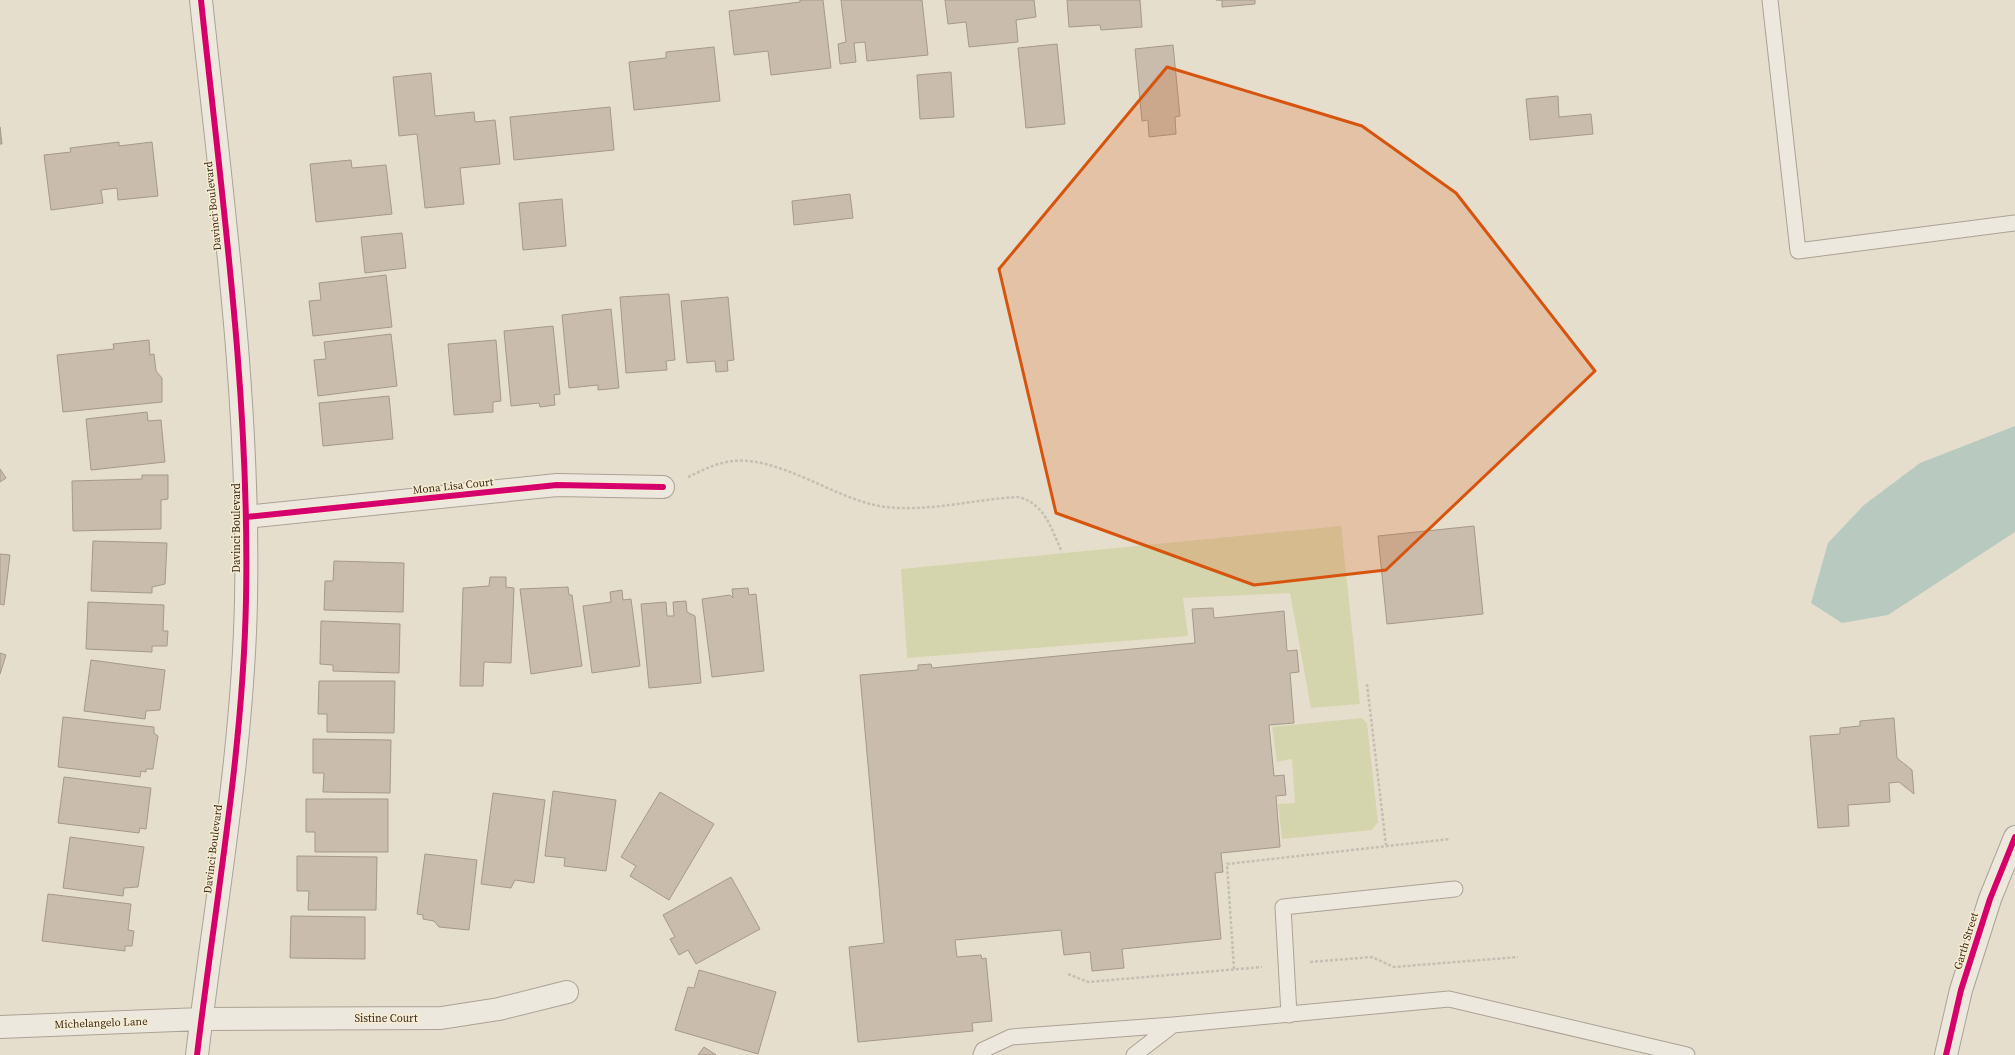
<svg xmlns="http://www.w3.org/2000/svg" width="2015" height="1055" font-family="'Source Serif 4',serif">
	<style>
		.green { fill: #d5d5ad }
		.water { fill: #b8cabf }
		.building { fill: #c9bcac; stroke: #a6998b }
		.lines { fill: none; stroke-linecap: round; stroke-linejoin: round }
		.service-casing { stroke: #aba295; stroke-width: 17 }
		.minor-casing { stroke: #aba295; stroke-width: 24 }
		.tertiary-casing { stroke: #aba295; stroke-width: 24 }
		.path { stroke: #c5bfb4; stroke-width: 2.5; stroke-dasharray: 3 2; stroke-linecap: butt }
		.service { stroke: #ede8dd; stroke-width: 15 }
		.minor { stroke: #ede8dd; stroke-width: 22 }
		.tertiary { stroke: #ede8dd; stroke-width: 22 }
		.cycleway-casing { stroke: #f7ecd1; stroke-width: 8 }
		.cycleway { stroke: #d6006c; stroke-width: 6 }
		.marked { fill: #d6540e; fill-opacity: 0.2; stroke: #d6540e; stroke-width: 3; stroke-linejoin: round }
		.labels { text-anchor: middle; dominant-baseline: central; stroke-width: 3; stroke-linejoin: round; paint-order: stroke }
		.street-label { font-size: 11px; fill: #392a1d; stroke: #f7ecd1 }
	</style>
	<rect width="100%" height="100%" fill="#e6decc"/>
	<!-- green -->
	<path class="green" d="M1341,526L1360,704L1311,708L1290,593L1183,598L1188,636L907,658L901,569Z
		M1362,718L1367,723L1378,822L1372,830L1282,839L1278,804L1295,803L1292,759L1277,762L1272,727Z"/>
	<!-- water -->
	<path class="water" d="M2015,426V532L1888,615L1842,623L1811,603L1828,543L1864,505L1920,463Z"/>
	<!-- building -->
	<path class="building" d="M800,0H823L831,68L771,75L768,51L734,55L729,11L800,2Z
		M841,0H922L928,55L867,61L865,42L854,43L856,62L840,64L838,44L846,42Z
		M945,0H1034L1036,17L1016,20L1018,42L969,47L966,22L948,24Z
		M1067,0H1140L1142,27L1101,30L1100,25L1069,27Z
		M1216,0H1255V4L1222,7V0Z
		M1057,44L1065,124L1026,128L1018,48Z
		M1173,45L1180,116L1175,117L1176,134L1149,137L1148,120L1142,121L1135,49Z
		M714,47L720,101L634,110L629,62L666,58V52Z
		M951,72L954,117L920,119L917,75Z
		M431,73L435,116L474,112L475,122L495,120L500,164L460,168L464,204L425,208L417,134L399,136L393,77Z
		M1558,96L1559,117L1591,114L1593,134L1530,140L1526,99Z
		M610,107L614,150L514,160L510,117Z
		M0,127L2,144H0Z
		M119,142V146L152,142L158,196L118,200L117,188L101,190L103,203L51,210L44,155L71,152L70,148Z
		M351,160L352,168L386,165L392,214L316,222L310,164Z
		M850,194L853,218L794,225L792,201Z
		M562,199L566,246L523,250L519,203Z
		M402,233L406,268L365,273L361,237Z
		M386,275L392,327L313,336L309,301L321,300L319,283Z
		M669,294L675,360L666,361L667,370L626,373L620,297Z
		M728,297L734,360L727,361L728,371L716,372L715,361L687,363L681,301Z
		M611,309L619,388L598,390V385L569,388L562,315Z
		M553,326L560,394L554,395L555,405L540,407L539,403L511,406L504,331Z
		M391,334L397,386L318,396L314,360L326,359L324,342Z
		M149,340L150,355L154,354L156,371L162,378V402L63,412L57,355L114,349L113,344Z
		M496,340L501,401L493,402V412L454,415L448,344Z
		M389,396L393,439L323,446L319,403Z
		M147,412L148,421L161,420L165,462L91,470L86,419Z
		M0,469L6,478L0,482Z
		M142,475H168V499L161,500V529L73,531L72,481L142,479Z
		M1474,526L1483,614L1387,624L1378,536Z
		M93,541L167,543L165,584L152,587V593L91,591Z
		M0,554L10,555L4,605L0,604Z
		M334,561L404,563L403,612L324,610L325,581H333Z
		M490,577H506V587L514,588L511,663L484,662L483,686H460L463,588L489,586Z
		M568,587L569,595H572L582,666L531,674L520,589Z
		M748,588L749,595L756,594L764,671L712,677L702,599L730,595L733,598L732,589Z
		M622,590L623,600L631,599L640,666L592,673L583,606L611,602L610,592Z
		M686,601L687,612L695,616L701,683L649,688L641,604L666,602L667,616H674L673,602Z
		M88,602L164,605L163,631H168L167,646H152V652L86,649Z
		M1213,608L1214,618L1284,611L1287,651L1297,650L1299,672L1290,673L1294,723L1269,725L1274,776L1284,775L1286,795L1276,796L1280,847L1221,853L1223,872L1215,873L1221,939L1122,949L1124,968L1092,971L1090,952L1064,955L1061,930L955,940L957,957L981,955L982,959L986,958L992,1021L972,1023L973,1031L858,1042L849,947L884,943L860,675L918,670V665L931,664L932,668L1195,643L1192,609Z
		M321,621L400,624L399,673L333,671V665L320,664Z
		M0,653L6,655L0,674Z
		M91,660L165,670L160,710L146,711L145,719L84,711Z
		M319,681H395L394,733L327,732V714H318Z
		M63,717L154,727V733L158,736L153,769H146V772L141,771L140,777L58,767Z
		M1894,718L1897,758L1912,770L1914,794L1899,782L1889,783L1890,802L1848,805L1849,826L1818,828L1810,736L1840,734V728L1860,726V721Z
		M313,739L391,740L390,793L323,792L324,773H313Z
		M64,777L151,788L146,829L140,828L139,833L58,823Z
		M553,791L616,800L606,871L564,866L565,858L545,856Z
		M660,792L714,824L669,900L630,876L636,866L621,857Z
		M493,793L545,800L534,883L515,880L511,888L481,884Z
		M306,799H388V852H315V832H306Z
		M70,837L144,847L138,887L124,888L123,896L63,888Z
		M425,854L477,860L469,930L439,927L434,921L423,919V915L417,914Z
		M297,856L377,857L376,910H308L309,891H297Z
		M731,877L760,929L696,964L688,950L679,955L670,939L675,937L663,915Z
		M48,894L131,904L128,930L134,931L132,946H125V951L42,941Z
		M291,916L365,917V959L290,958Z
		M699,970L776,992L758,1054L675,1030L688,987L694,988Z
		M704,1047L716,1055H698Z"/>
	<g class="lines">
		<!-- service casing -->
		<g class="service-casing">
			<path id="service" d="M1770,0L1798,251L2015,223
				M1289,1015L1283,907L1455,889
				M981,1055L983,1050L1011,1037L1173,1025L1449,999L1687,1055
				M1134,1055L1173,1025"/>
		</g>
		<!-- minor casing -->
		<g class="minor-casing">
			<path id="minor" d="M246,517L557,485L663,487
				M0,1027L201,1019L441,1018L499,1009L567,992
				M197,1055C215,904 243,752 246,600C250,399 222,199 201,0"/>
		</g>
		<!-- tertiary casing -->
		<g class="tertiary-casing">
			<path id="tertiary" d="M1946,1055L1961,990L1990,899L2015,837"/>
		</g>
		<!-- path -->
		<path class="path" d="M688,477C699,472 710,466 722,463C773,449 834,501 886,507C930,512 975,499 1019,497C1046,505 1051,529 1062,552
			M1367,684L1386,845
			M1310,962L1372,957L1394,967L1518,957
			M1234,969L1227,864L1450,839
			M1068,974L1088,982L1262,967"/>
		<!-- service -->
		<use href="#service" class="service"/>
		<!-- minor -->
		<use href="#minor" class="minor"/>
		<!-- tertiary -->
		<use href="#tertiary" class="tertiary"/>
		<!-- cycleway casing -->
		<g class="cycleway-casing">
			<path id="cycleway" d="M246,517L557,485L663,487
				M197,1055C215,904 243,752 246,600C250,399 222,199 201,0
				M1946,1055L1961,990L1990,899L2015,837"/>
		</g>
		<!-- cycleway -->
		<use href="#cycleway" class="cycleway"/>
	</g>
	<!-- marked area -->
	<path class="marked" d="M1167,67L1362,126L1456,193L1595,371L1386,570L1254,585L1056,513L999,269Z"/>
	<g class="labels">
		<!-- street labels -->
		<g class="street-label">
			<text transform="translate(213 206) rotate(-96)">Davinci Boulevard</text>
			<text transform="translate(453 486) rotate(-6)">Mona Lisa Court</text>
			<text transform="translate(236 528) rotate(-90)">Davinci Boulevard</text>
			<text transform="translate(213 849) rotate(-83)">Davinci Boulevard</text>
			<text transform="translate(1966 941) rotate(-73)">Garth Street</text>
			<text x="386" y="1018">Sistine Court</text>
			<text transform="translate(101 1023) rotate(-2)">Michelangelo Lane</text>
		</g>
	</g>
</svg>
